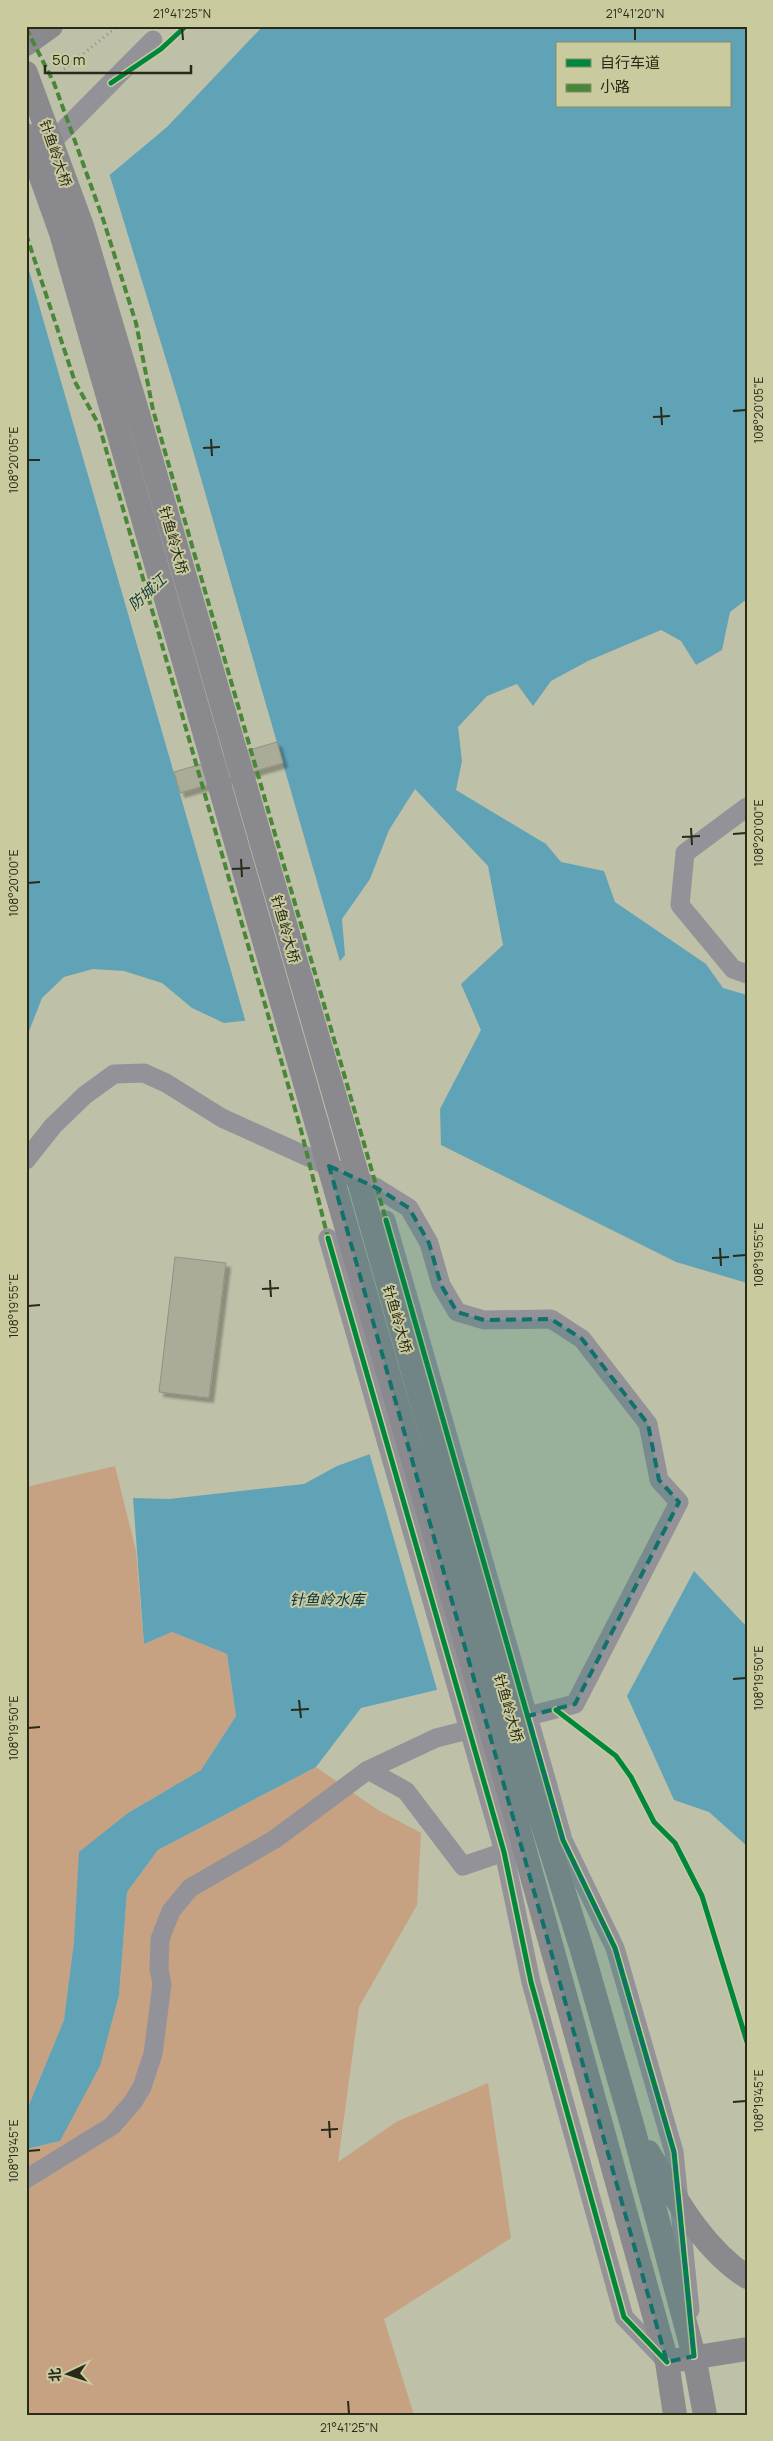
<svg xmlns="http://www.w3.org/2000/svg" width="773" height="2441" font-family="Manrope,'Noto Sans SC',sans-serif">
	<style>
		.green { fill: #c6a283 }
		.water { fill: #60a3b6; fill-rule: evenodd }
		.pier { fill: #bfc0a8 }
		.building { fill: #abab99; stroke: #90917e; filter: url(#shadow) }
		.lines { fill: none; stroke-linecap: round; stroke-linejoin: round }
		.path { stroke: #8f8f8c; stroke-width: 3; stroke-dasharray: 1 4; stroke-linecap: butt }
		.minor { stroke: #939298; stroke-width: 19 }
		.major { stroke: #8a8a8e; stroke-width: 24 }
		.minor-bridge { stroke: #939298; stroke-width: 19 }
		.major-bridge { stroke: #8a8a8e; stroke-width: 24 }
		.quiet { stroke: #488737; stroke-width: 4; stroke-dasharray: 8 4; stroke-linecap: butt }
		.cycleway-casing { stroke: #c9ca9e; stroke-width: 8 }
		.cycleway { stroke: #00873e; stroke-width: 5 }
		.marked { fill: #10726a; fill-opacity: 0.2; stroke: #10726a; stroke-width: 4; stroke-dasharray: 10 6; stroke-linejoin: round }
		.ticks { fill: none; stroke: #2a2a19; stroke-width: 2 }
		.labels { text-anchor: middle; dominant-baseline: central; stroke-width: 4; stroke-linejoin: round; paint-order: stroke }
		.street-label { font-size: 14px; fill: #2a2a19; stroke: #c9ca9e }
		.water-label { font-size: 15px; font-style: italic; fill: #093444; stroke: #c9ca9e }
		.neatline { fill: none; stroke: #2a2a19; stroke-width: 2 }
		.ticks-label { font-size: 12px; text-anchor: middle; fill: #2a2a19 }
	</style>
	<defs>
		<filter id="shadow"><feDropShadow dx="4.5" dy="4.5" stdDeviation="1" flood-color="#0004"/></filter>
	</defs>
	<rect width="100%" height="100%" fill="#bfc0a8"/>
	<!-- green -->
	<path class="green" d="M115,1466L136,1551L144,1644L172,1632L227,1654L236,1716L201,1770L128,1813L74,1941L64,2020L26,2112V1487Z
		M316,1767L378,1810L421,1833L417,1905L359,2007L338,2162L396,2122L488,2083L511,2238L384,2319L414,2415H26V2149L60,2141L119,1995L127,1892L158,1850Z"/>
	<!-- water -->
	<path class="water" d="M263,26H747V599L730,612L722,650L696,665L681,641L661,630L588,661L551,681L533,706L517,684L487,696L458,727L462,761L456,790L546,844L561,862L604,871L615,902L706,964L723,988L747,995V1283L676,1262L441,1145L440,1109L481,1030L461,984L503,945L488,866L415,789L389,830L370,879L342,919L345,955L296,1015L224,1023L192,1008L162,983L124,971L93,969L64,977L42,998L26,1039V245L167,127ZM557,44H729V106H557Z
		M398,1444L470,1682L361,1708L316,1767L158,1850L127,1892L119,1995L100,2066L60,2141L26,2149V2112L64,2020L74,1941L79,1852L128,1813L201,1770L236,1716L227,1654L172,1632L144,1644L133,1498L169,1499L304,1484L337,1466Z
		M694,1571L747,1627V1846L709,1812L674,1800L627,1696Z"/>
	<!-- pier -->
	<path class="pier" d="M109,173L179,402L341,965L297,1018L246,1023L26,260V242Z
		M398,1441L471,1685L438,1693L369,1452Z"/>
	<!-- building -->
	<path class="building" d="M277,742L283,763L180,793L174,772Z
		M175,1257L226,1263L209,1398L159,1392Z"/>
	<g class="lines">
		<!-- path -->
		<path class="path" d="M64,69L118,26"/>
		<!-- minor -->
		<path class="minor" d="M43,151L153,40
			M747,807L685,853L680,905L733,969L747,974
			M26,1160L53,1126L85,1095L114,1074L144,1073L166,1083L222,1118L377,1188L409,1208L429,1243L441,1285L457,1312L484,1320L551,1319L582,1339L648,1424L659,1480L679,1502L575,1704L513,1720
			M368,1770L406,1791L463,1866L504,1852
			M548,1786L563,1840L615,1948L674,2152L690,2310
			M490,1803L504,1852L531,1982L624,2317L667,2362
			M26,2179L112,2126L133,2102L142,2087L153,2054L162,1984L159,1969L160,1939L171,1911L190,1888L275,1839L368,1770L436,1738L484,1726"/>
		<!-- major -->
		<path class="major" d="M26,44L51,26
			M138,414L341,1118
			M115,421L317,1125
			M532,1790L582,1950L633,2128L694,2356L705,2415
			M510,1797L667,2362L675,2415
			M648,2152C675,2197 702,2248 747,2277
			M678,2360L747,2349"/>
		<!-- minor-bridge -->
		<path class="minor-bridge" d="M386,1220L548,1786
			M328,1238L490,1803"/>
		<!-- major-bridge -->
		<path class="major-bridge" d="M26,73L82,226L138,414
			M26,135L61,233L115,421
			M341,1118L532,1790
			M317,1125L510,1797"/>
		<!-- quiet -->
		<path class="quiet" d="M26,28L54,83L103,219L136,323L153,410L386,1220
			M26,234L75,382L99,425L301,1130L328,1238"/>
		<!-- cycleway casing -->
		<g class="cycleway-casing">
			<path id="cycleway" d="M111,83L161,49L186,26
				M386,1220L563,1840L615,1948L674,2152L694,2356
				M328,1238L490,1803L504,1852L531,1982L624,2317L667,2362
				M556,1710L616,1756L631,1777L654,1822L675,1843L702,1896L747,2042"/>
		</g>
		<!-- cycleway -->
		<use href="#cycleway" class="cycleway"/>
	</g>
	<!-- marked area -->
	<path class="marked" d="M329,1166L377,1188L409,1208L429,1243L441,1285L457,1312L484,1320L551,1319L582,1339L648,1424L659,1480L679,1502L575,1704L528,1716L563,1840L615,1948L674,2152L694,2356L667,2362Z"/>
	<!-- ticks -->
	<path class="ticks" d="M182,28L183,40M635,28V40M661,407L662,425M733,411L746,410M653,417L670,416M211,439L212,456M203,448L220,447M28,460H40M691,828L692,845M733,834L746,833M682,837L700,836M241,859L242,877M232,869L250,868M28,883L40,882M720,1248L721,1266M733,1256L746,1255M712,1258L729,1257M270,1280L271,1297M262,1289L279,1288M28,1306L40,1305M733,1679L746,1678M299,1700L301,1718M291,1710L309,1709M28,1728L40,1727M733,2102L746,2101M329,2121L330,2138M321,2130L338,2129M28,2151L40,2150M348,2401L349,2414"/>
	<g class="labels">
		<!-- street labels -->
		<g class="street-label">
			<text transform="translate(56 153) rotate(71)">针鱼岭大桥</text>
			<text transform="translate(174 540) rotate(74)">针鱼岭大桥</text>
			<text transform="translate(286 929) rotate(74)">针鱼岭大桥</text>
			<text transform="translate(398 1319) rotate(74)">针鱼岭大桥</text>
			<text transform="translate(509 1708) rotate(74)">针鱼岭大桥</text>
		</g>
		<!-- water labels -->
		<g class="water-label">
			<text transform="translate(147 592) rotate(-42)">防城江</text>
			<text x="327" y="1599">针鱼岭水库</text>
		</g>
	</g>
	<!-- border -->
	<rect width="773" height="2441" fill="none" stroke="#c9ca9e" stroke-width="55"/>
	<!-- legend -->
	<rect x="556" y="42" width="175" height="65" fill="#c9ca9e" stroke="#898a69"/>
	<rect x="566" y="59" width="25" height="8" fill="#00873e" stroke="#898a69"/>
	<text x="600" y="68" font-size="15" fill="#2a2a19">自行车道</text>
	<rect x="566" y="84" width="25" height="8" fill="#488737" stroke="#898a69"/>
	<text x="600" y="92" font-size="15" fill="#2a2a19">小路</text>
	<!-- north arrow -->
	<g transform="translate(68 2374) rotate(266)" stroke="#c9ca9e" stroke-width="4" paint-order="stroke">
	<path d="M0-4L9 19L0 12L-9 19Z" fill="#2a2a19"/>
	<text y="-8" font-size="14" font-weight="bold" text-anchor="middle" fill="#2a2a19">北</text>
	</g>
	<!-- scale -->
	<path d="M45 65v8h146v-8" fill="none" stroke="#2a2a19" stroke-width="2.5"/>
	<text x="52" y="65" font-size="15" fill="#2a2a19" stroke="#c9ca9e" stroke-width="4" paint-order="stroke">50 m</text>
	<rect x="28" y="28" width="718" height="2386" class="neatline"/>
	<g class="ticks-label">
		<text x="182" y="18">21°41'25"N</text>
		<text x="635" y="18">21°41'20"N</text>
		<text transform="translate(759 410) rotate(-90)" y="4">108°20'05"E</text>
		<text transform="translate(14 460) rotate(-90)" y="4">108°20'05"E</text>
		<text transform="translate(759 833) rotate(-90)" y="4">108°20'00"E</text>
		<text transform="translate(14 883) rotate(-90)" y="4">108°20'00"E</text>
		<text transform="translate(759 1255) rotate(-90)" y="4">108°19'55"E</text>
		<text transform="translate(14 1306) rotate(-90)" y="4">108°19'55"E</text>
		<text transform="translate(759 1678) rotate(-90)" y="4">108°19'50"E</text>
		<text transform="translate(14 1728) rotate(-90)" y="4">108°19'50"E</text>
		<text transform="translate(759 2101) rotate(-90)" y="4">108°19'45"E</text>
		<text transform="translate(14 2151) rotate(-90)" y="4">108°19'45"E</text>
		<text x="349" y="2432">21°41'25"N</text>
	</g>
</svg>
